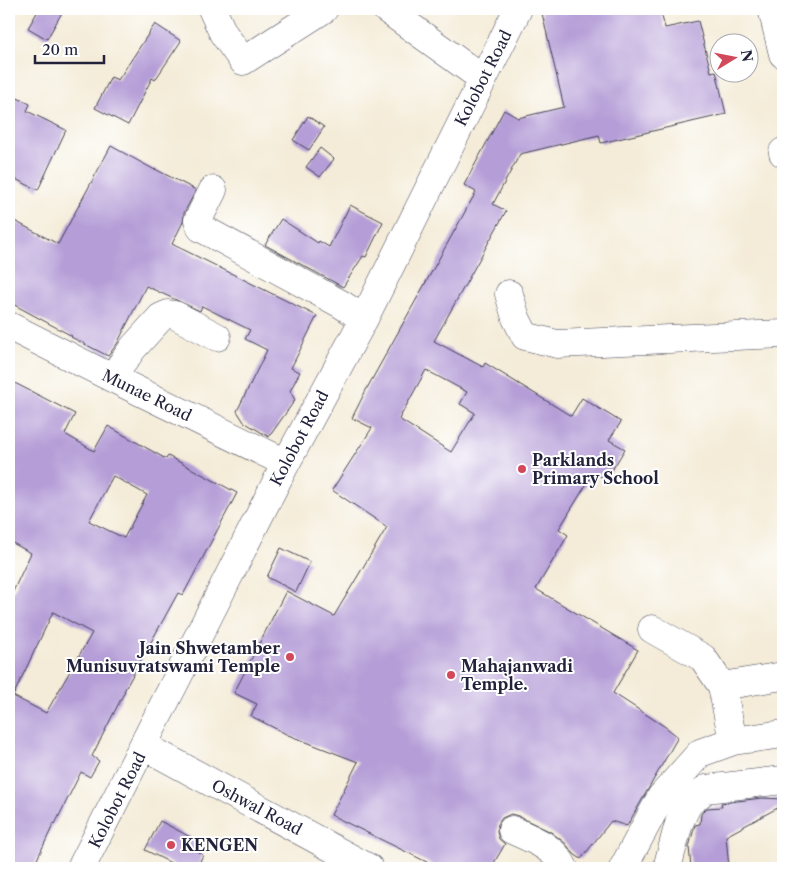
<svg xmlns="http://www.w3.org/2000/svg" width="792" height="877" font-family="'Libre Caslon Text',serif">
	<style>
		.building { fill: #b59ed7; fill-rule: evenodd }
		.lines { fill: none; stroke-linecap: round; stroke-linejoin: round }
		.minor-casing { stroke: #424053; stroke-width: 29 }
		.major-casing { stroke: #424053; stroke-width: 29 }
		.minor { stroke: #fff; stroke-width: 28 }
		.major { stroke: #fff; stroke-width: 28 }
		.poi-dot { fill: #d1495b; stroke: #fff; stroke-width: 2 }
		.labels { text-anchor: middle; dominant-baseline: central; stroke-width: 4; stroke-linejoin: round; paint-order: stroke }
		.street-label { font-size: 16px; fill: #22223b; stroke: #fff }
		.poi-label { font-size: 16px; font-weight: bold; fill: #22223b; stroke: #fff; text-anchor: start }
	</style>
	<rect width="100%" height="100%" fill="#fff"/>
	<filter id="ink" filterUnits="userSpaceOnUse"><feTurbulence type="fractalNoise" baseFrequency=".02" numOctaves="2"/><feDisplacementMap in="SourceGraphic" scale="10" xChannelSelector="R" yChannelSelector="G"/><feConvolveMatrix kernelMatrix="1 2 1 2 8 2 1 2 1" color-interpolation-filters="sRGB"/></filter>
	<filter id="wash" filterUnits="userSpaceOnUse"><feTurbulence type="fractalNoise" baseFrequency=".0096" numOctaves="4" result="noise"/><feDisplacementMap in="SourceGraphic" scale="20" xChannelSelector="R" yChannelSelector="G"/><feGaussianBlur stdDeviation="1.12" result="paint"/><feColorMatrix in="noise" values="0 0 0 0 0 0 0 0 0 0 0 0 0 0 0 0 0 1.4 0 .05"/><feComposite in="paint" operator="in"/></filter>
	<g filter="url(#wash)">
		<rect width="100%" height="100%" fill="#f4ecd8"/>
		<g id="blocks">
			<!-- building -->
			<path class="building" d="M39,9H64L47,39L28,28Z
				M541,9H660L665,28L698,21L711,72L716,71L726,114L601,143L599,135L520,154L493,204L506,211L434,341L483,367L485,363L571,416L582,398L621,422L609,440L625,449L606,480L594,472L559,529L568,535L536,589L638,650L613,693L667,728L678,737L627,826L611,821L581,859L574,854L565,843L551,832L518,816L511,814L502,818L498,824L497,832L499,839L505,844L491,868H439L331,815L358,762L288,735L251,716L257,704L234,693L286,591L334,616L387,527L332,490L372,428L352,418L366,390L476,192L464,185L504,110L518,118L564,107ZM426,370L467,392L460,404L475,413L451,452L399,419Z
				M155,24L181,41L155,80L152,78L128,125L95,108L111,77L118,80Z
				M9,94L30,104L27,111L66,130L38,190L9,176Z
				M308,116L324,127L309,150L293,140Z
				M111,146L155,170V169L196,190L184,213L183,222L172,244L317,316L291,368L300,372L290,391L295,400L269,437L244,422L237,411L267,350L245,339L250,330L202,306L200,311L146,286L117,344L108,356L71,337L72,336L9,302V218L58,244Z
				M320,148L334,159L320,177L306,167Z
				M350,205L383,222L366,257L363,256L343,287L265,245L281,219L318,243L319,241L329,247Z
				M9,380L75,414L65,434L94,451L108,426L166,459L168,456L237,493L183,595L178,593L124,691H125L92,756L99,761L90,777L81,772L55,824L54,823L33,868H9V600L31,553L9,541ZM113,476L147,495L124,538L89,521ZM53,612L92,633L46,713L13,696Z
				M281,548L310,562L296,592L267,577Z
				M762,798L783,799V805L726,836L729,868H691L689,847L695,825L700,824L701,814L707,808L722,807L721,803Z
				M160,821L198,841L193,849L203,855L197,868H181L145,850Z"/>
		</g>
	</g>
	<g filter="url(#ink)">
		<use href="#blocks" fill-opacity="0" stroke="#424053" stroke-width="1"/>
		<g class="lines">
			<!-- minor casing -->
			<g class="minor-casing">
				<path id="minor" d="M212,9L223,33L243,61L324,9
					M386,9L483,79
					M213,190L198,220L201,228L341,304L364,319
					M509,294L516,318L525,336L557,344L783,334
					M9,326L112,378L286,463
					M112,378L133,348L161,317L168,314L175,315L217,337
					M652,629L703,658L722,686L733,741
					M722,686L783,676
					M144,746L369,868
					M512,830C532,839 555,847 564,868
					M81,868L286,463L364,319L518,9
					M623,868L661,797L700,753L733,741L783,734
					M667,868L679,823L688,804L706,789L783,780"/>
			</g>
			<!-- major casing -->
			<g class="major-casing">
				<path id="major" d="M772,9L783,54
					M783,152V153"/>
			</g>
			<!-- minor -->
			<use href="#minor" class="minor"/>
			<!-- major -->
			<use href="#major" class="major"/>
		</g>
	</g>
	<!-- markers -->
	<g class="poi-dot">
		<circle cx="522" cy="469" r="5"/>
		<circle cx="290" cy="657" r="5"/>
		<circle cx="451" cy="675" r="5"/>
		<circle cx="171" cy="845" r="5"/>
	</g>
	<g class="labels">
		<!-- street labels -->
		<g class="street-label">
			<text transform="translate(483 78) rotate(-63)">Kolobot Road</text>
			<text transform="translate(147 395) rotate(26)">Munae Road</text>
			<text transform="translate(299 438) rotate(-62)">Kolobot Road</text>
			<text transform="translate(117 800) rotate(-63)">Kolobot Road</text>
			<text transform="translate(257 807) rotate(28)">Oshwal Road</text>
		</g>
		<!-- poi labels -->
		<g class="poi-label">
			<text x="532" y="460">Parklands<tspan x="532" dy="18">Primary School</tspan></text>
			<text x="280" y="648" text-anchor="end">Jain Shwetamber<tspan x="280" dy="18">Munisuvratswami Temple</tspan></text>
			<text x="461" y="666">Mahajanwadi<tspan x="461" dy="18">Temple.</tspan></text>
			<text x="181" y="845">KENGEN</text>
		</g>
	</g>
	<!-- margin -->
	<rect width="792" height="877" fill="none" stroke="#fff" stroke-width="30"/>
	<!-- north arrow -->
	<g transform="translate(734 58) rotate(80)"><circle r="24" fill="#ffffff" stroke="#a7a7b1"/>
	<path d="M0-4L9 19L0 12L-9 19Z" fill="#d1495b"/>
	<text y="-8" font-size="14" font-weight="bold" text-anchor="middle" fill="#22223b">N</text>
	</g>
	<!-- scale -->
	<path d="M35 55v8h69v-8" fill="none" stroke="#22223b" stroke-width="2.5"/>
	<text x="42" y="55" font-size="15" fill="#22223b" stroke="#ffffff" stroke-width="4" paint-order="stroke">20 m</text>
</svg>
